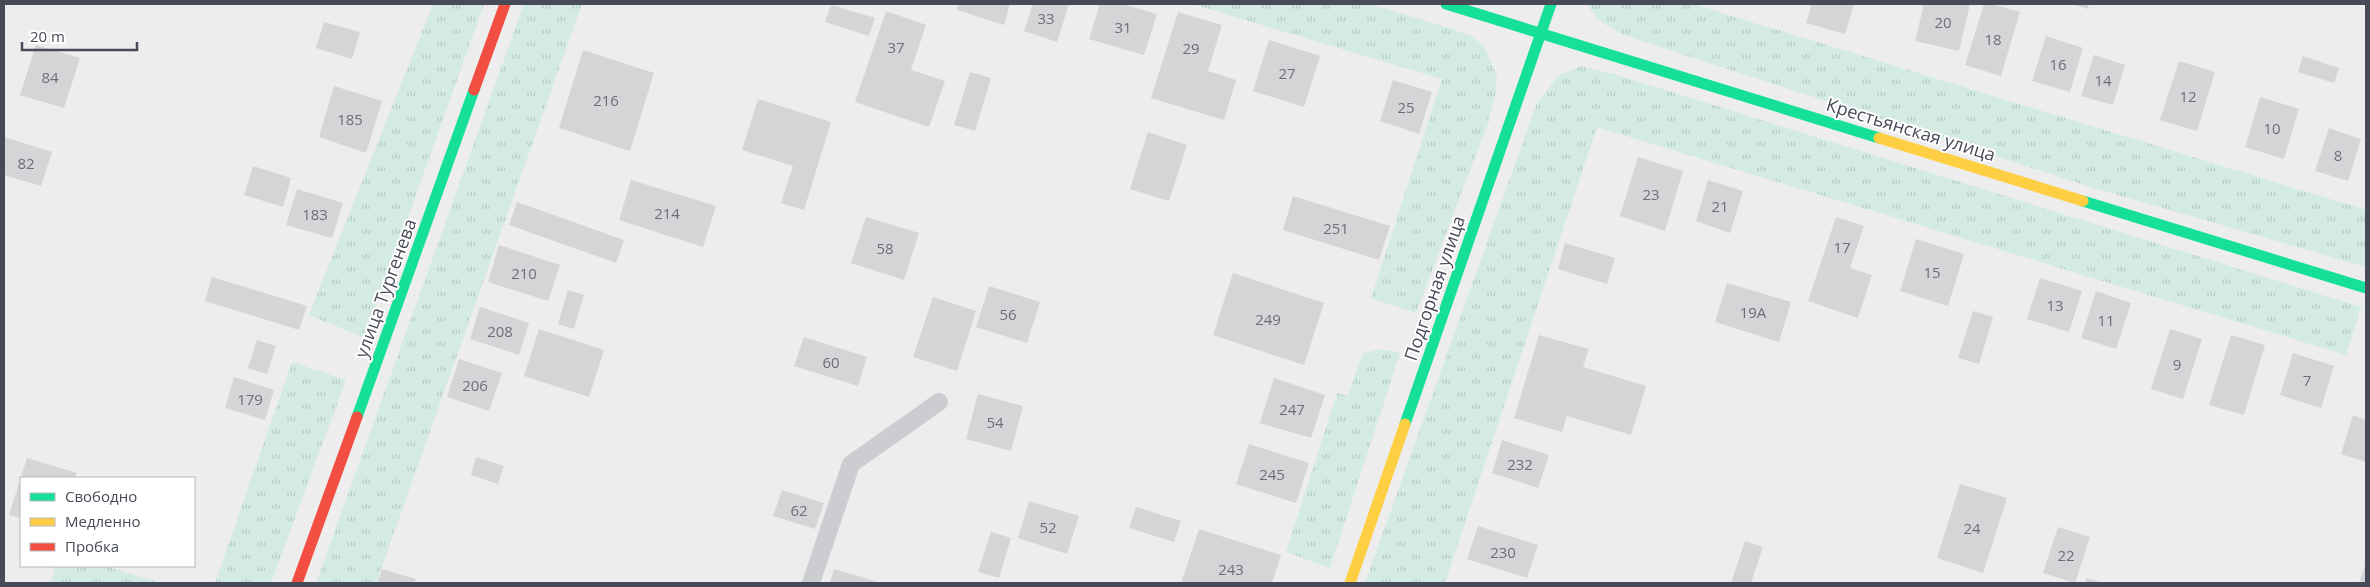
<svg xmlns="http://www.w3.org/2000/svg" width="2370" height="587" font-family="'Open Sans',sans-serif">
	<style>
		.grass { fill: url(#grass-tufts) }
		.building { fill: #d5d5d7 }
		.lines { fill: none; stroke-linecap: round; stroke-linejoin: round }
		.lane { stroke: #cbcdd0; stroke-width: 18 }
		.fast { stroke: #16e098; stroke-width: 11 }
		.slow { stroke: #ffcf43; stroke-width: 11 }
		.jam { stroke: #f24e42; stroke-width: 11 }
		.labels { text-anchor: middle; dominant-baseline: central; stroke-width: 4; stroke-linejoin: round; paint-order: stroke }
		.number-label { font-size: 15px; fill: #6b6f78 }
		.street-label { font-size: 18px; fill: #464b57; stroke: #fff }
	</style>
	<defs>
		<pattern id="grass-tufts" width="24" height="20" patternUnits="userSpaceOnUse" patternTransform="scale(1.25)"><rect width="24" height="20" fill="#d3ebe2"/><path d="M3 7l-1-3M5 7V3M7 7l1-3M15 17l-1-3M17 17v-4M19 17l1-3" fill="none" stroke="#b6cbc4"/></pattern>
	</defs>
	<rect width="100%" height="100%" fill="#ededed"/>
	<!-- grass -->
	<path class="grass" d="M433,4H484L365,338L309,315Z
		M524,4H582L376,583H316Z
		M1192,4H1371L1458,31L1471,36L1484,46L1497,76L1496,90L1488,123L1416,313L1371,298L1442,79Z
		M1587,4H1693L2366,210V267L2094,188L1629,37C1611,29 1596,21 1587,4Z
		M1581,66L1614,74L2361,307L2346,355L1597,127L1445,583H1365L1537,103L1559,75Z
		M1381,349L1400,353L1330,568L1286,552L1337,393L1348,396L1361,358L1365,353Z
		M292,362L346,380L271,583H215Z
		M56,566H106L160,583H50Z"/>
	<!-- building -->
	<path class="building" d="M959,4H1010L1004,25L957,10Z
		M1033,4H1069L1057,42L1024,31Z
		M1100,4H1123L1157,14L1144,55L1089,39Z
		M1812,4H1854L1845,34L1806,23Z
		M1924,4H1970L1959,51L1915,41Z
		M1984,4H1992L2020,12L2001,76L1965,65Z
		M2073,4H2089L2088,9Z
		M831,5L875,18L869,36L825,22Z
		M886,11L926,25L911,70L945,81L929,127L855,102Z
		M1178,12L1222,25L1208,71L1236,80L1224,120L1151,98Z
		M324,22L360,32L352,59L316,48Z
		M2046,36L2083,48L2070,92L2032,81Z
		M1269,40L1320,56L1304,107L1253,91Z
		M36,45L80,58L64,108L20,95Z
		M583,50L654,73L630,151L559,128Z
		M2094,55L2125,65L2113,105L2081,96Z
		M2303,56L2339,68L2334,83L2298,72Z
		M2179,61L2215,72L2197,131L2160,120Z
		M970,72L991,78L975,131L954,125Z
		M1393,80L1432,92L1419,134L1380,121Z
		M334,86L382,101L366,153L319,137Z
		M2260,97L2299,109L2284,159L2245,147Z
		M758,99L831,122L804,210L781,203L793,166L742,150Z
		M2329,128L2361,139L2348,181L2315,171Z
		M1148,132L1187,145L1169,201L1130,189Z
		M4,137L52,152L41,186L4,175Z
		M1638,157L1683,171L1665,231L1620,216Z
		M253,166L291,178L283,207L244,195Z
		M631,180L716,206L703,247L619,220Z
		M1708,180L1743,191L1730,233L1696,221Z
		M297,189L343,203L332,238L286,225Z
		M1293,196L1390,226L1379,260L1283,230Z
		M517,202L624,240L616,263L509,225Z
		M866,217L919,233L904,280L851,263Z
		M1836,217L1864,226L1850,268L1872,275L1858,318L1808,301Z
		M1916,239L1964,254L1948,306L1900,291Z
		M1565,243L1615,258L1607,284L1558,269Z
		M499,245L560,265L548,301L488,282Z
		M1233,273L1324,303L1304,365L1213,335Z
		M212,277L307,306L299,330L205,301Z
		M2040,278L2082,291L2069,332L2027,319Z
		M1727,283L1791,302L1779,342L1715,322Z
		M989,286L1040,302L1027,343L976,327Z
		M568,290L584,295L574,329L558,324Z
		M2096,291L2131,303L2116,349L2081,338Z
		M933,297L976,311L957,371L913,357Z
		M480,307L529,323L519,355L470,339Z
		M1973,311L1993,317L1979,364L1958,358Z
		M539,329L604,350L589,397L524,376Z
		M2170,329L2202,339L2183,399L2151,389Z
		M1539,335L1589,349L1583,367L1646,386L1631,435L1567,416L1562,432L1514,418Z
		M2231,335L2265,345L2244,415L2209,405Z
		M804,337L867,357L858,386L794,366Z
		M257,340L276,346L267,374L248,368Z
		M2293,353L2334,366L2321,408L2280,395Z
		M459,359L502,373L489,411L447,397Z
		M234,377L274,390L265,420L225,408Z
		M1274,378L1325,395L1311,438L1260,423Z
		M978,394L1023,406L1011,451L966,439Z
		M2353,415L2366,420V462L2341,454Z
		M1502,440L1549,455L1538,488L1492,473Z
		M1249,444L1309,463L1296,503L1236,484Z
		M476,457L504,466L498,484L471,475Z
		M27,458L77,473L75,478H21V518L9,515Z
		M1960,484L2007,498L1983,573L1937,558Z
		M782,490L824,503L815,529L773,516Z
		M1029,501L1079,516L1067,554L1018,538Z
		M1136,507L1181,521L1174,542L1129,528Z
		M1478,526L1538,545L1527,578L1467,559Z
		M2058,527L2090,537L2075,583L2043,573Z
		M1199,529L1281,555L1272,583H1181Z
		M991,532L1011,538L999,578L978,572Z
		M1745,541L1763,547L1751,583H1731Z
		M2366,562V583H2359Z
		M382,569L416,579L414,583H377Z
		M834,569L881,583H830Z
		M2087,578L2103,583H2085Z"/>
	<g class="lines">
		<!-- lane -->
		<path class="lane" d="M811,583L851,464L939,402"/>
		<!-- fast -->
		<path class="fast" d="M1446,4L1879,138
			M2083,201L2366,288
			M357,417L474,90
			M1405,424L1551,4"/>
		<!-- slow -->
		<path class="slow" d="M1879,138L2083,201
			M1350,583L1405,424"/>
		<!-- jam -->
		<path class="jam" d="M474,90L505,4
			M297,583L357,417"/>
	</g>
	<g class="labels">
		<!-- number labels -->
		<g class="number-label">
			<text x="1046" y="18">33</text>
			<text x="1943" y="22">20</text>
			<text x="1123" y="27">31</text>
			<text x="1993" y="39">18</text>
			<text x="896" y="47">37</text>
			<text x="1191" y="48">29</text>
			<text x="2058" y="64">16</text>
			<text x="1287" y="73">27</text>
			<text x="50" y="77">84</text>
			<text x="2103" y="80">14</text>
			<text x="2188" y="96">12</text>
			<text x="606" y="100">216</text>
			<text x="1406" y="107">25</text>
			<text x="350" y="119">185</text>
			<text x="2272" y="128">10</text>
			<text x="2338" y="155">8</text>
			<text x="26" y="163">82</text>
			<text x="1651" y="194">23</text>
			<text x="1720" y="206">21</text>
			<text x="667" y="213">214</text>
			<text x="315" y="214">183</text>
			<text x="1336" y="228">251</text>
			<text x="1842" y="247">17</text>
			<text x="885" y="248">58</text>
			<text x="1932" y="272">15</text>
			<text x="524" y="273">210</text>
			<text x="2055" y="305">13</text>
			<text x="1753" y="312">19А</text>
			<text x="1008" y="314">56</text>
			<text x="1268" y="319">249</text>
			<text x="2106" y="320">11</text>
			<text x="500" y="331">208</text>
			<text x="831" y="362">60</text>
			<text x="2177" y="364">9</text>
			<text x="2307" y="380">7</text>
			<text x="475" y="385">206</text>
			<text x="250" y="399">179</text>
			<text x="1292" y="409">247</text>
			<text x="995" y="422">54</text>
			<text x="1520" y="464">232</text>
			<text x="1272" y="474">245</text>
			<text x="799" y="510">62</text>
			<text x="1048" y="527">52</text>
			<text x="1972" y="528">24</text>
			<text x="1503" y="552">230</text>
			<text x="2066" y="555">22</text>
			<text x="1231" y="569">243</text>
		</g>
		<!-- street labels -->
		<g class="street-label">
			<text transform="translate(1911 129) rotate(17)">Крестьянская улица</text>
			<text transform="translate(385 288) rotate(-70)">улица Тургенева</text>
			<text transform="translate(1434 288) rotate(-71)">Подгорная улица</text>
		</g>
	</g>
	<!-- border -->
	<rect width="2370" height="587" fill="none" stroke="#464b57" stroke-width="10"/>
	<!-- legend -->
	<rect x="20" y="477" width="175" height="90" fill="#ffffff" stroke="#b5b7bc"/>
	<rect x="30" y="493" width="25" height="8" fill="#16e098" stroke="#b5b7bc"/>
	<text x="65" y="502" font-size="15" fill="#464b57">Свободно</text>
	<rect x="30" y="518" width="25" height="8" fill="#ffcf43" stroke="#b5b7bc"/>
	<text x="65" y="527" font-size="15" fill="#464b57">Медленно</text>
	<rect x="30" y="543" width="25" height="8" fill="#f24e42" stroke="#b5b7bc"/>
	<text x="65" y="552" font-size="15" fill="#464b57">Пробка</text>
	<!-- scale -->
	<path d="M22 42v8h115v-8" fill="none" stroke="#464b57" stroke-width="2.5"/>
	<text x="30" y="42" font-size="15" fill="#464b57" stroke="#ffffff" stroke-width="4" paint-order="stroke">20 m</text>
</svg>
